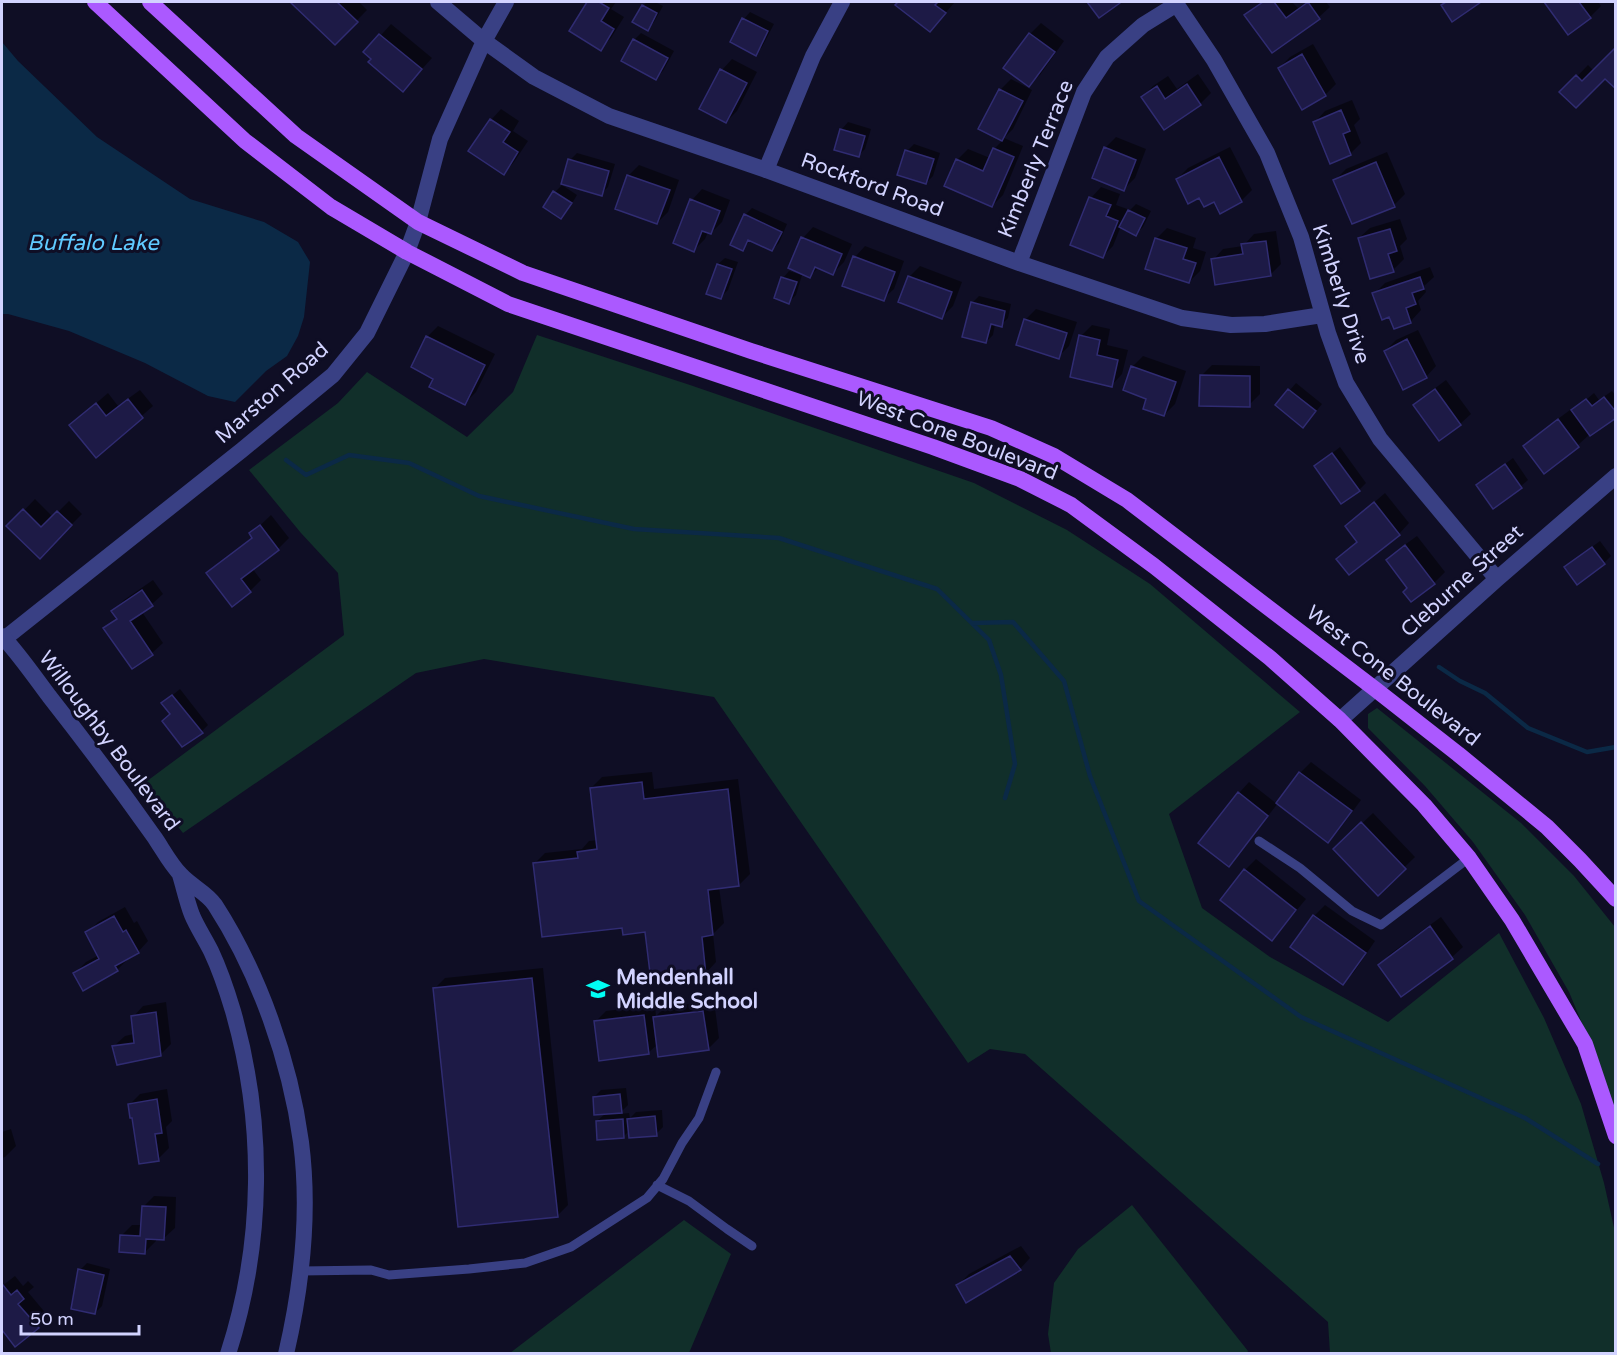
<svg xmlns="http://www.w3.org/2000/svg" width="1617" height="1355" font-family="'Varela Round',sans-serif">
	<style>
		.green { fill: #112f2a }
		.water { fill: #0b2946 }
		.shadow { fill: #0007 }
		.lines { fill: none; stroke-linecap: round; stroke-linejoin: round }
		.stream { stroke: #0b2946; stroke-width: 4.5 }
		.building { fill: #1d1a46; stroke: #302c72; stroke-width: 1.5 }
		.service { stroke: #394084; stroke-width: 9 }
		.minor { stroke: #394084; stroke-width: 16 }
		.tertiary { stroke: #394084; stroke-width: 16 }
		.primary { stroke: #ab59ff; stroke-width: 16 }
		.labels { text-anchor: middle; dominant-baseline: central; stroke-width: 6; stroke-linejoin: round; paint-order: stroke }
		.street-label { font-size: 21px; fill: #d2d3ff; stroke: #0f0e25 }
		.poi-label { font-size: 21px; font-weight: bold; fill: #d2d3ff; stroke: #0f0e25; text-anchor: start }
		.water-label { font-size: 22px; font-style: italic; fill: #60caff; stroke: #0f0e25 }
	</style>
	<rect width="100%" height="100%" fill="#0f0e25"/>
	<!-- green -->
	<path class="green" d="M537,335L690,385L974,483L1067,530L1150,584L1300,712L1169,814L1202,908L1270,957L1388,1022L1499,933L1544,1018L1581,1104L1604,1183L1615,1232V1353H1330L1328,1322L1025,1054L990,1049L968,1063L714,697L484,659L416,673L183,833L143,784L344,635L338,573L301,533L249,470L338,403L367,372L467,437L513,392Z
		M1377,708L1521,823L1574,876L1615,927V1111L1601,1069L1569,992L1525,915L1473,842L1425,786L1368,728V714Z
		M1132,1205L1248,1351L1247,1353H1051L1048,1334L1054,1283L1078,1249Z
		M684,1220L731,1254L689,1353H510Z"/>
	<!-- water -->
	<path class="water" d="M2,42L18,61L97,137L190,199L264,222L298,242L310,262L304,317L298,336L287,356L266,371L235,402L208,396L145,363L69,331L8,314H2Z"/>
	<!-- shadow -->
	<path class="shadow" d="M293,2H359L367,10L335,43Z
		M589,2H616L611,9L624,17L611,38L600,49L571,30Z
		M647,2H655L663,6L654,22L647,29L643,6Z
		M900,2H955L930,30L897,5Z
		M1261,2H1292L1298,8L1307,2H1326L1330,7L1319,17L1272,51L1246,15Z
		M1546,2H1598L1601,6L1590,17L1568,32Z
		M750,12L774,24L762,47L755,54L744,19Z
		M1041,23L1064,41L1040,75L1029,85L1030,34Z
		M391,24L432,58L403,90L366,52Z
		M641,33L674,51L663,71L656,78L634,40Z
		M1313,44L1336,84L1325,95L1279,68L1290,57Z
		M1616,50V87L1605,77L1562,92L1588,65L1594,71Z
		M732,59L757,72L737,111L726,122L701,108L722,70Z
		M1198,74L1211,93L1200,104L1164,128L1143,97L1153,86L1168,76L1177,89Z
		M1011,79L1032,90L1013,129L1004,138L1023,146L1003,195L992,206L957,160L968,149L990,158L994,149L1003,140L980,128L1000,90Z
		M1352,100L1360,119L1354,125L1361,143L1350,154L1315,122L1325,111Z
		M501,109L519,121L513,131L528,141L514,162L504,173L491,120Z
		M848,122L871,129L865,149L858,156L836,149L842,129Z
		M1116,137L1146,149L1135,178L1124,189L1105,148Z
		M914,144L940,153L933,176L926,183L907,151Z
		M1230,147L1252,190L1241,201L1214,200L1200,196L1177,179L1188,168Z
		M1387,152L1405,194L1394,205L1335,180L1346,169Z
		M577,153L615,164L608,187L601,194L570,160Z
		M639,165L679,180L668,212L657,223L628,176Z
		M562,185L577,195L568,210L561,217L545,207L555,192Z
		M1101,187L1120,194L1116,205L1130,210L1136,204L1151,211L1143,227L1136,234L1121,226L1113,246L1103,256L1091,198Z
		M702,189L730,200L722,222L711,233L708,232L705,239L694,250L692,200Z
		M752,208L787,224L779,243L772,250L751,240L742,249L732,244L745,215Z
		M1400,219L1407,239L1400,246L1404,259L1393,270L1359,238L1370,228Z
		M813,227L852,244L844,262L833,273L819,267L810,276L803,238Z
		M1167,228L1196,238L1193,248L1206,252L1200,271L1189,282L1156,239Z
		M1276,231L1281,264L1270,275L1213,260L1223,249L1243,246L1254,234Z
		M865,246L904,261L894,289L883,299L855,257Z
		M725,258L738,262L728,290L721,297L718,264Z
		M920,266L962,282L953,306L942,317L909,277Z
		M1430,267L1434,277L1424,286L1426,292L1418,301L1421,310L1411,321L1395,327L1390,315L1374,294L1385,283Z
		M789,271L802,275L796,295L789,302L783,278Z
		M979,296L1011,304L1008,318L1001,325L995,324L993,335L986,342L972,303Z
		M1036,309L1077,322L1069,346L1058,357L1025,320Z
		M1092,325L1110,329L1107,345L1128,350L1122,374L1112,385L1081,336Z
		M438,326L495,354L476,392L465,403L435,378L413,367L427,337Z
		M1418,330L1436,366L1426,377L1385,351L1396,340Z
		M1143,356L1186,371L1175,404L1164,415L1148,398L1132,367Z
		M1212,365L1260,366V394L1249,405L1201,376Z
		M1446,380L1471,414L1460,424L1415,405L1426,395Z
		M1296,383L1322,404L1310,419L1277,405Z
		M140,390L153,406L96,456L71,425L108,393L118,406Z
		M1612,391L1616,396V416L1590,434L1578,445L1544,472L1525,446L1535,436L1570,410L1572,412L1594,393L1599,400Z
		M1340,447L1366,483L1359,490L1316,466Z
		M1513,458L1528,480L1521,486L1493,507L1478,486L1485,479Z
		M1385,493L1409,523L1399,534L1358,541L1347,526Z
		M35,499L53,517L69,501L82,514L40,556L9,526Z
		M271,515L289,538L278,549L252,568L261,580L250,591L232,605L208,573L219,562L253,537L251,534Z
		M1417,536L1445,572L1434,583L1409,588L1388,560L1399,549Z
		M1600,541L1611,556L1604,563L1573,561Z
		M153,580L163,594L152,604L142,612L163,643L152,653L132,667L105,628L117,617L113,611L124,600Z
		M180,689L208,725L202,731L171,715L163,703Z
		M1311,762L1361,800L1339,830L1328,841L1278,803L1239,854L1228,865L1239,793L1249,782L1277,804L1300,773Z
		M652,772L654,789L738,779L750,874L739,885L719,887L724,923L713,934L716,962L706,973L646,931L623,926L534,864L545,853L582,849L589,841L598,840L591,788L602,777Z
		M1373,813L1415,857L1378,893L1335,849Z
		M1256,859L1306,899L1282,928L1272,939L1245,870Z
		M1325,905L1375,941L1354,972L1343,983L1314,916Z
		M125,907L134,923L137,921L148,941L138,952L127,958L128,959L117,970L75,973L86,962L99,955L87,933L98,922Z
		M1441,917L1463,947L1452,957L1401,995L1380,965L1390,954Z
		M543,968L568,1205L557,1216L434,989L445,978Z
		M714,1001L719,1038L708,1049L658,1044L648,1053L595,1022L606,1011L655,1005L656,1016L665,1007Z
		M166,1002L171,1044L160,1055L114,1046L125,1036L134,1034L133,1017L143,1006Z
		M626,1088L628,1105L619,1114L629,1113L630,1118L636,1112L662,1110L663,1127L656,1134L630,1130L623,1137L597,1121L606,1113L594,1097L601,1090Z
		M167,1089L172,1121L166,1127L169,1148L158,1159L133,1117L129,1105L140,1094Z
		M11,1129L16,1146L5,1157L2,1158V1132Z
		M154,1196L176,1197L175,1228L164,1238H156V1241L145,1252L121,1236L132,1225H142L143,1207Z
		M1021,1246L1030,1258L1020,1269L958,1285L969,1274Z
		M87,1263L110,1269L102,1306L95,1313L80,1270Z
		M15,1276L23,1286L28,1281L34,1287L28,1292L48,1316L15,1345L2,1328V1286Z"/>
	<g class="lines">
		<!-- stream -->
		<path class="stream" d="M286,460L306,475L349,455L409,463L479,496L634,529L779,538L937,589L989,640L1001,675L1015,764L1005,798
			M972,623L1013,622L1064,681L1090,776L1139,901L1301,1017L1525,1118L1598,1164
			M1439,667L1460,681L1485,693L1528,728L1587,752L1616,747"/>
	</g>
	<!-- building -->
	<path class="building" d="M290,2H337L358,22L335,45Z
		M587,2H599L609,8L601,21L614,29L601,51L569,31Z
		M898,2H938L935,5L946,13L930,32L895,5Z
		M1087,2H1119L1120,3L1099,18Z
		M1263,2H1274L1286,18L1308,2L1320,19L1272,53L1244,15Z
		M1446,2H1481L1452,22L1441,5Z
		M1544,2H1579L1591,18L1568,35Z
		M642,5L657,13L648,31L632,22Z
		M742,18L768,31L756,56L730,42Z
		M1029,33L1055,52L1029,87L1003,68Z
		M379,34L422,69L403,92L368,62L371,59L363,52Z
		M633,39L668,58L656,80L621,61Z
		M1614,49L1616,51V89L1605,79L1576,108L1559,92L1576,75L1582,81Z
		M1302,54L1326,96L1302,110L1278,68Z
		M720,69L747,83L726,123L699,109Z
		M1187,84L1201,105L1164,130L1141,97L1157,86L1165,99Z
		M999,89L1023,101L1002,141L978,129Z
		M1341,110L1350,131L1343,134L1351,155L1330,164L1313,122Z
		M490,119L510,132L503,142L518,152L504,175L468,151Z
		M840,129L865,136L859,157L834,150Z
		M1104,147L1136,160L1124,191L1092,178Z
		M993,148L1014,157L992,207L944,186L956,159L983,171Z
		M905,150L934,159L926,184L897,175Z
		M1219,157L1242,202L1220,214L1214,202L1204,207L1199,198L1188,204L1176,179Z
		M568,159L609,171L602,196L561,184Z
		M1376,162L1395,207L1352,224L1333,180Z
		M627,175L670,190L657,224L615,209Z
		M553,191L572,203L561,219L543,207Z
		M1089,197L1111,205L1106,216L1118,221L1103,258L1070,245Z
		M690,199L720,211L711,234L702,231L694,252L673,243Z
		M1128,210L1145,218L1136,236L1119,227Z
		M744,214L782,232L772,251L748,240L743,251L730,245Z
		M1390,229L1397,251L1388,254L1394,272L1370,279L1358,238Z
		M801,237L842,254L833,275L815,267L810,278L788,268Z
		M1155,238L1187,248L1183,259L1196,263L1189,283L1145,269Z
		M1266,241L1271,276L1215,285L1211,259L1243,254L1241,244Z
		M853,256L895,272L884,301L842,286Z
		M717,264L732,269L721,299L706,294Z
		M908,276L952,292L942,319L898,302Z
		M781,277L797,282L789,304L774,298Z
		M1420,277L1424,289L1412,293L1416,304L1406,308L1411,323L1394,329L1389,317L1382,320L1372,293Z
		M971,302L1005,311L1002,327L991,324L986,343L962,337Z
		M1024,319L1067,333L1059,359L1016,345Z
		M1079,335L1100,340L1097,355L1118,360L1112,387L1070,377Z
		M426,336L485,365L465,405L429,387L433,379L411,367Z
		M1407,339L1427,378L1403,390L1384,351Z
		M1131,366L1176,382L1164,416L1143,409L1146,399L1123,390Z
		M1200,375L1250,376V407L1199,406Z
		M1288,389L1316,411L1303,428L1275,405Z
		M1435,389L1461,425L1439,441L1413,405Z
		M1604,397L1616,412V418L1590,436L1571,410L1586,399L1592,406Z
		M128,399L143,418L96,458L69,425L96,403L106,416Z
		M1558,419L1579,447L1544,474L1523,446Z
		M1332,453L1360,491L1341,504L1314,466Z
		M1505,464L1522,488L1493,509L1476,485Z
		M1374,502L1400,535L1349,575L1336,559L1357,542L1345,526Z
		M23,509L41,527L57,511L72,525L40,559L6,526Z
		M260,525L279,550L241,579L251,592L232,607L206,573L252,538L249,533Z
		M1405,545L1435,584L1411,602L1403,592L1407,588L1386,560Z
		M1592,547L1605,564L1577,585L1564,567Z
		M142,590L153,606L130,621L153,655L132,669L103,628L117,619L111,611Z
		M172,695L203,733L182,747L162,721L170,714L161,703Z
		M1299,772L1352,811L1328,843L1276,803Z
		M642,782L644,799L728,789L739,886L708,890L713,935L702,937L706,975L651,981L645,932L623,935L622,928L542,937L533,863L578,858L577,852L597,849L590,788Z
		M1238,792L1268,816L1229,867L1198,843Z
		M1361,822L1406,869L1378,896L1333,849Z
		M1244,869L1296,910L1272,941L1220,900Z
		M1313,915L1366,953L1343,985L1290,947Z
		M114,916L123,932L126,930L139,953L115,966L118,971L83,991L73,973L99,959L85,932Z
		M1430,926L1453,959L1401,997L1378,965Z
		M532,978L558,1217L458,1227L433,988Z
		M703,1011L709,1050L658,1057L653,1017Z
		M156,1012L161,1056L117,1065L112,1046L134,1043L131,1016Z
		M644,1015L649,1054L599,1061L594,1021Z
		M620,1094L622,1113L594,1115L593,1097Z
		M157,1099L162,1133L155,1134L159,1161L139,1164L132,1118H130L128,1104Z
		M655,1116L657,1136L629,1138L627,1119Z
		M623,1119L624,1138L597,1140L596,1121Z
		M142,1206L166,1207L164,1240L146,1239L145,1254L119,1252L120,1235L140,1236Z
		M1010,1256L1021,1270L966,1303L956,1285Z
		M78,1269L104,1275L95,1314L71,1309Z
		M3,1285L11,1295L17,1290L24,1299L18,1304L39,1328L15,1347L2,1330V1287Z"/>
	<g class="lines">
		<!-- service -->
		<path class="service" d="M1259,841L1300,868L1352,911L1381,925L1469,858
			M657,1185L689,1201L727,1229L752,1246
			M301,1271L371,1270L389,1275L469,1269L525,1263L571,1247L647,1198L663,1179L682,1143L699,1118L716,1072"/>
		<!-- minor -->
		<path class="minor" d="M438,2L484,41L534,77L609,116L766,170L1019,263L1182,318L1231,325L1265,324L1322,315
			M1175,2L1214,60L1267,153L1301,237L1328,333L1346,383L1380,439L1497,579
			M766,170L813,56L842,2
			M1019,263L1084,92L1107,57L1143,25L1177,4
			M4,639L242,450L333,375L367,333L407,252L418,222L440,139L484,41L506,2
			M1340,720L1497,579L1616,476"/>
		<!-- tertiary -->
		<path class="tertiary" d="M2,636C19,654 34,676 49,696C86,743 121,790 155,838C163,850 171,865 181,875C191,886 207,893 215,905C259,973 290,1061 301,1142C310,1212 302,1285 286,1354
			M180,875C184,888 187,902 192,915C197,927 205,939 211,951C220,970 227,991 233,1011C265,1123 264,1243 228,1354"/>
		<!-- primary -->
		<path class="primary" d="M95,2L245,141L331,207L407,252L508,304L933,447L1020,479L1071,505L1154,566L1270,658L1340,720L1424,805L1469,858L1512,920L1585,1044L1616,1136
			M150,2L296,136L418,222L523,273L751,351L991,428L1054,456L1127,500L1375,689L1458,754L1547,827L1580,860L1616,899"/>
	</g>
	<!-- icons -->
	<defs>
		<g id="school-bare" transform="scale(1.8)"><path d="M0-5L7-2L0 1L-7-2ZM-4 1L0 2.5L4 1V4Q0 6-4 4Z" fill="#00fdf4" stroke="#0f0e25" stroke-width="2.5" paint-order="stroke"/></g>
	</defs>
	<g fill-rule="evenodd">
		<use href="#school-bare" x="598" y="989"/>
	</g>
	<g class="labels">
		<!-- street labels -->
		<g class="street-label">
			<text transform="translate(1036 159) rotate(-68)">Kimberly Terrace</text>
			<text transform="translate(872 185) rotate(20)">Rockford Road</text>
			<text transform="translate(1341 294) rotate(72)">Kimberly Drive</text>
			<text transform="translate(272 393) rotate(-41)">Marston Road</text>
			<text transform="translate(957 436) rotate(21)">West Cone Boulevard</text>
			<text transform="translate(1462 581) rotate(-42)">Cleburne Street</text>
			<text transform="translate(1393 676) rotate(38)">West Cone Boulevard</text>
			<text transform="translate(109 741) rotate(53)">Willoughby Boulevard</text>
		</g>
		<!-- poi labels -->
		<g class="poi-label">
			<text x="616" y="977">Mendenhall<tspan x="616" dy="24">Middle School</tspan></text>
		</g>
		<!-- water labels -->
		<g class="water-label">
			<text x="93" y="243">Buffalo Lake</text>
		</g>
	</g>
	<!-- border -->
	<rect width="1617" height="1355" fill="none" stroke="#d2d3ff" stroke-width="6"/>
	<!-- scale -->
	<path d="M21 1325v9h118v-9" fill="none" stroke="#d2d3ff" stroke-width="3"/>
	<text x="30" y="1325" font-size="18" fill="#d2d3ff" stroke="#0f0e25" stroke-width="4.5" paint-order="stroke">50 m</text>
</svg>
